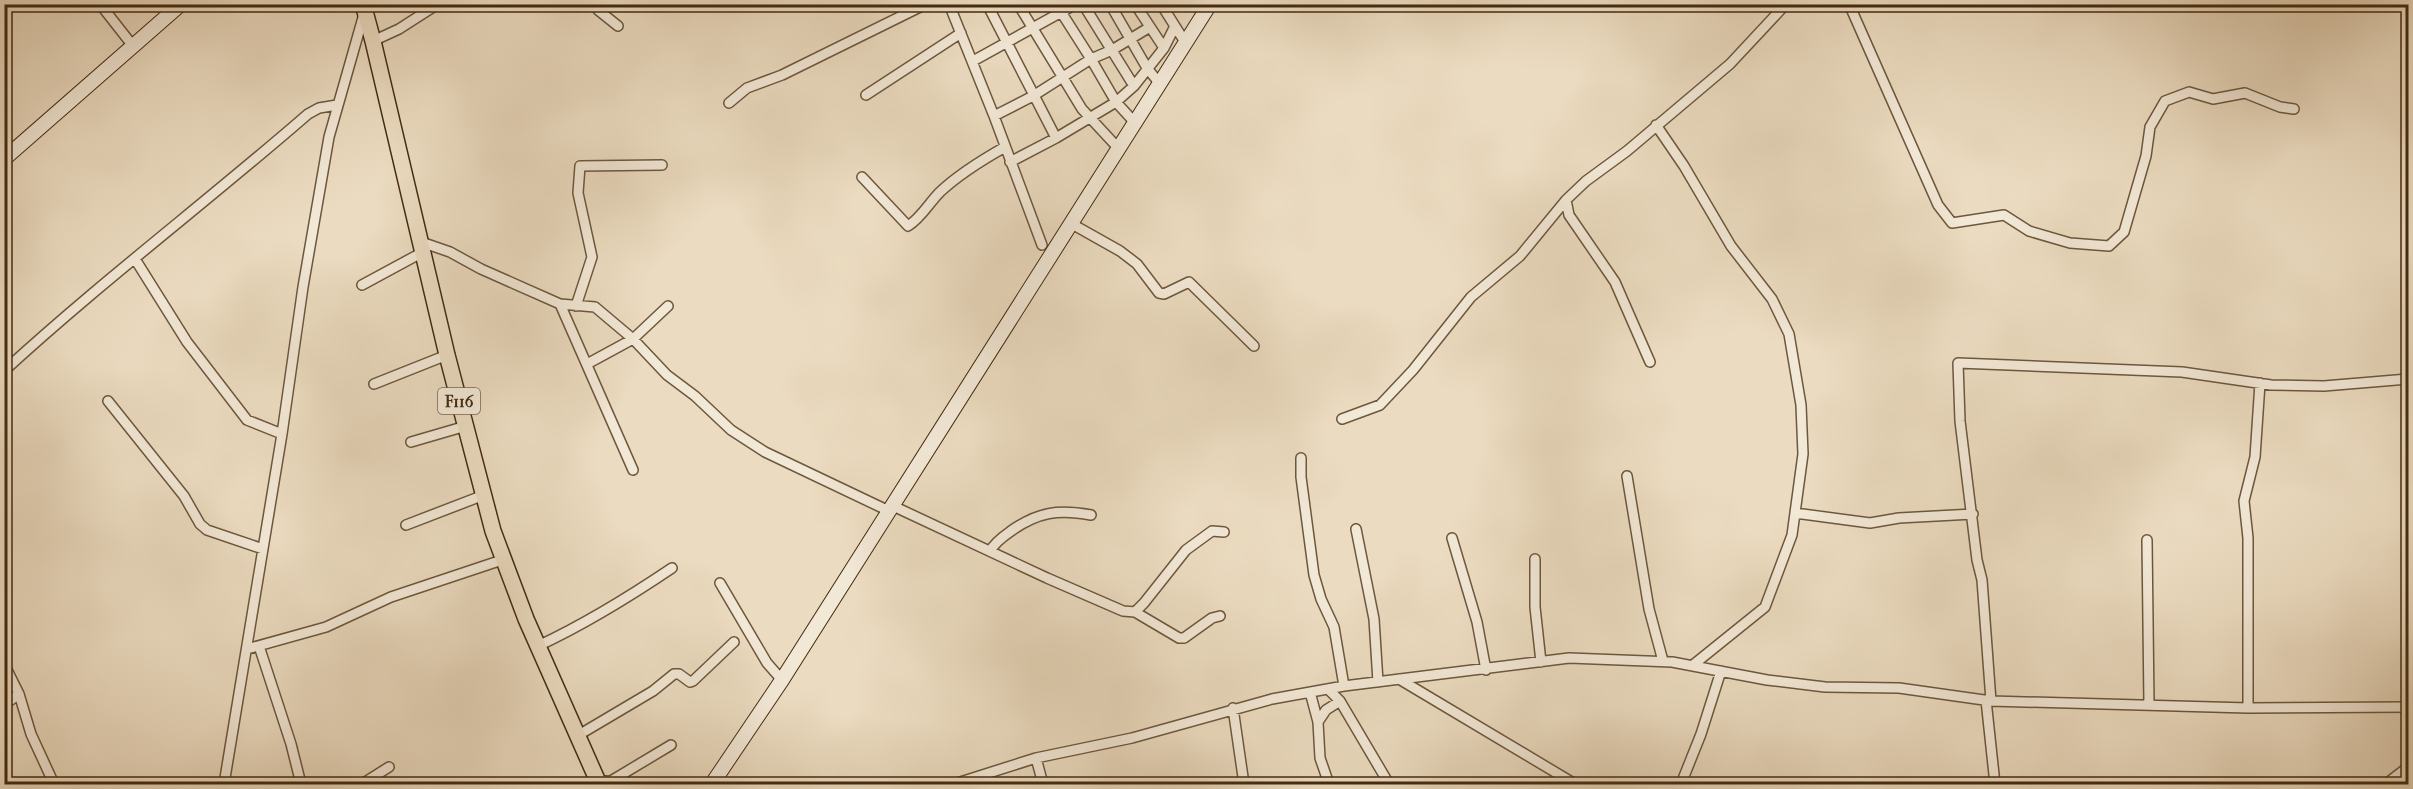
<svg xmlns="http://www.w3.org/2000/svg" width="2413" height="789" font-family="'IM FELL French Canon',serif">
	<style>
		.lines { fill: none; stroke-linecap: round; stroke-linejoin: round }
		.street-casing { stroke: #6d573d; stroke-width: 12 }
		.secondary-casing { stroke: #432b11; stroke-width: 16 }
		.primary-casing { stroke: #432b11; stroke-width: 18 }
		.street { stroke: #f2e8d6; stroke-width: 9 }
		.secondary { stroke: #f2e8d6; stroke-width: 14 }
		.primary { stroke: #ebdbc0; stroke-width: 15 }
		.labels { text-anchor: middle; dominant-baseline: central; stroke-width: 6; stroke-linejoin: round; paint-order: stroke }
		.shield { fill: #f2e8d6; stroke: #78644c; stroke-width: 1.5 }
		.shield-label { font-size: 16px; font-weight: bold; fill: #432b11 }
	</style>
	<rect width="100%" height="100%" fill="#ebdbc0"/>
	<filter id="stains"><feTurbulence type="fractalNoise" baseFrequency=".00333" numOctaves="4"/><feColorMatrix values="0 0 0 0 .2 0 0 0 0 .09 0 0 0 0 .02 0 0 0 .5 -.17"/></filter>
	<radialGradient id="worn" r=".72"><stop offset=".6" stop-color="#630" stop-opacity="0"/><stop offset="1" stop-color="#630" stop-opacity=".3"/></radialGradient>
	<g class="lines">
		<!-- street casing -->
		<g class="street-casing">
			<path id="street" d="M100,4L133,46
				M596,4L598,10L618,26
				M949,4L994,116L1042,245
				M987,4L1056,138
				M1018,4L1082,109L1119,149
				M1056,4L1091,59L1116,102L1136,124
				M1083,4L1134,86
				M1110,4L1147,68L1160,84
				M1135,4L1164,48
				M1161,4L1185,42
				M1849,4L1938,205L1952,223L2004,215L2029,231L2070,243L2109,246L2124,232L2146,156L2150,127L2165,101L2189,92L2213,99L2245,93L2280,107L2294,109
				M373,41L399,29L438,4
				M973,61L1076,4
				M866,95L961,33
				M729,103L747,88L782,75L926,4
				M994,116L1033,96L1091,59L1112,50L1150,27
				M1656,125L1684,166L1731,246L1772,299L1789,334L1801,405L1803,454L1792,535L1765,607L1693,665
				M1010,162L1056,138L1116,102L1134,86L1164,48L1174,28
				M862,177L908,226C921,218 929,203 940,192C959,174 982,160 1005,147
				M1072,224L1120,251L1137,264L1159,293L1164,294L1189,282L1254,346
				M421,242L450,252L481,269L560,304L595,307L633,339L667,375L695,396L731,430L765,452L889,511
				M135,259L187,342L247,420L282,434
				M362,285L423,252
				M560,304L633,470
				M576,306L592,257L578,193L580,166L662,165
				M1650,362L1615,282L1569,215L1566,200L1586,181L1627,151L1730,64L1786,4
				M587,364L633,339L668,306
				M4,371C102,281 208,201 308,114L319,108L337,105
				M374,384L447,355
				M108,401L184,496L200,524L207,530L263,549
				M1342,419L1380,405L1413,370L1471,297L1520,256L1566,200
				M411,442L466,426
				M1301,458V477L1314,575L1321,599L1334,627L1344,686
				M1627,476L1649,609L1663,661
				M893,506L1047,578L1123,611L1135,612L1179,638H1184L1212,618L1220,616
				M1795,513L1870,523L1899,518L1973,514
				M406,525L484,495
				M1356,529L1374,619L1378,682
				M1452,538L1477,622L1486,670
				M2147,540L2149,705
				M991,550C995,542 1004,536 1011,531C1038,512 1058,509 1091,515
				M1535,559V607L1541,662
				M720,583L767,663L782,680
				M1135,612L1144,603L1186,550L1212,531L1224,532
				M259,646L291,744L301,784
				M538,646C585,624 629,597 672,568
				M247,649L326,627L391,597L505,559
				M4,664L19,694L31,734L54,784
				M1399,679L1575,784
				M1328,689L1340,701L1389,784
				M1310,692L1318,722L1320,758L1329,784
				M1986,700L1995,784
				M1991,701L1982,580L1977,560L1960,421L1958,363L2182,372L2271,385L2324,386L2408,379
				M4,705L19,694
				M1233,708L1244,784
				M2248,708V538L2244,501L2255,457L2260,383
				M1318,722L1326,710L1340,701
				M577,736L653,691L674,674H679L690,682L693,681L734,642
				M1036,758L1043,784
				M597,781H611L671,745
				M224,784L282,434L303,287L329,137L364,14
				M362,784L389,767
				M954,784L1036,758L1132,738L1272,699L1344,686L1569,658L1672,662L1767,680L1825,687L1899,688L1991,701L2248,708L2408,707
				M1681,784L1701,734L1721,671
				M2386,784L2408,767"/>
		</g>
		<!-- secondary casing -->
		<g class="secondary-casing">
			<path id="secondary" d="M4,159L181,4
				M712,784L782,680L1210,4"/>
		</g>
		<!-- primary casing -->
		<g class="primary-casing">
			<path id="primary" d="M363,4L373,41L447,355L493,531L526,619L599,784"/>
		</g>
		<!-- street -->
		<use href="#street" class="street"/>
		<!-- secondary -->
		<use href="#secondary" class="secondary"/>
		<!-- primary -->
		<use href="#primary" class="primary"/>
	</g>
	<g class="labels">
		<!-- shield labels -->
		<rect class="shield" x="438" y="388" width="42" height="26" rx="4.5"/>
		<g class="shield-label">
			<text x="459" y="401">F116</text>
		</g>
	</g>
	<!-- margin -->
	<rect width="2413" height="789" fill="none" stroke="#ebdbc0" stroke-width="24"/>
	<rect x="6" y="6" width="2401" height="777" fill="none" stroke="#432b11" stroke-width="3"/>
	<rect x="12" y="12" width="2389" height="765" fill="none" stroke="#432b11" stroke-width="1.5"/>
	<rect width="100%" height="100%" filter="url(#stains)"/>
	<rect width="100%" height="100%" fill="url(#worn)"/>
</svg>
